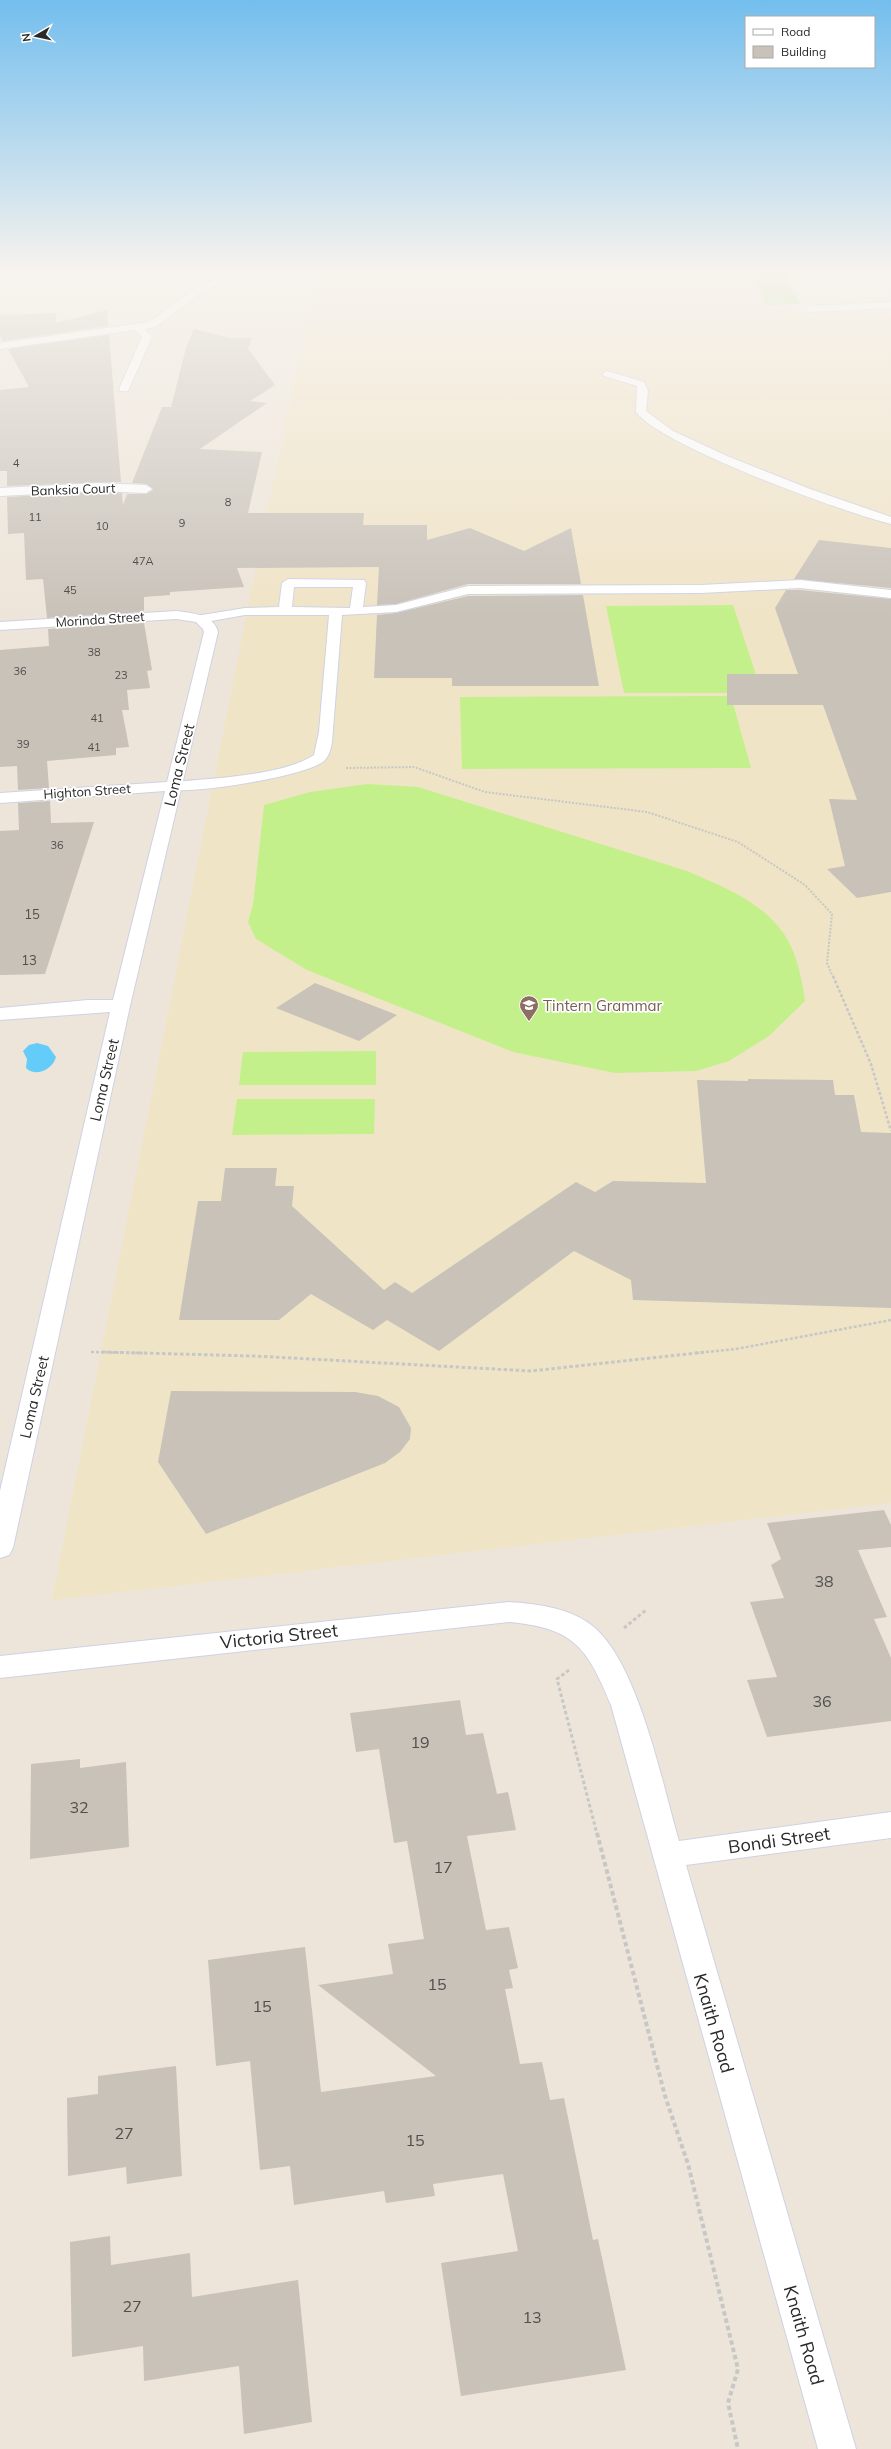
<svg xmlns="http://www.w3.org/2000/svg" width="891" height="2449" font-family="Mulish,sans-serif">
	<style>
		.education { fill: #f0e4c7 }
		.green { fill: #ace891 }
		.pitch { fill: #c3f08b }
		.water { fill: #63ccf8 }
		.building { fill: #c8c2b9 }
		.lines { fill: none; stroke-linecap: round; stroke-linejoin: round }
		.lane-casing { stroke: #ced2e3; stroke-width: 2 }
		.street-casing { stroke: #ced2e3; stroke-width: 2 }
		.path-far4 { stroke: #c7c7c7; stroke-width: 1; stroke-dasharray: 1.5 1; stroke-linecap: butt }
		.path-far3 { stroke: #c7c7c7; stroke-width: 2; stroke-dasharray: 2 1.5; stroke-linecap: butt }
		.path-far2 { stroke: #c7c7c7; stroke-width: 2.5; stroke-dasharray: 3 2; stroke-linecap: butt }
		.path-far1 { stroke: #c7c7c7; stroke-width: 3; stroke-dasharray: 3.5 2.5; stroke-linecap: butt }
		.path { stroke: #c7c7c7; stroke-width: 4; stroke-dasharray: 4.5 3; stroke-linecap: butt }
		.lane { fill: #fff; fill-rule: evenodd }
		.street { fill: #fff; fill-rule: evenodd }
		.labels { text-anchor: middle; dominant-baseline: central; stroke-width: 3.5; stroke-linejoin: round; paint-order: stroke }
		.far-number-label { font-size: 11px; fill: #514f4d }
		.far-street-label { font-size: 13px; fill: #292929; stroke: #fff }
		.number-label { font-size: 13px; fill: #514f4d }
		.street-label { font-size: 15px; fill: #292929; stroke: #fff }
		.education-label { font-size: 15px; fill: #785e54; stroke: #fff; text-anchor: start }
		.near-number-label { font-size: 16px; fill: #514f4d }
		.near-street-label { font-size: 18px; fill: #292929; stroke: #fff }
	</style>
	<rect width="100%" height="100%" fill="#ede5d9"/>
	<!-- education -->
	<path class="education" d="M317,272H751L767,305L812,314L891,311V1503L52,1600L261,541Z"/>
	<!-- green -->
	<path class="green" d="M752,272H878L879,274H785L800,304L767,305Z"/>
	<!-- pitch -->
	<path class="pitch" d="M733,605L762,693H624L606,606Z
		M731,696L751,768L462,769L460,697Z
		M367,784L418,787L687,871C721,886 762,901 784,934C797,953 802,979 805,1001L769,1036L729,1061L696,1071L615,1073L513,1052L307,970L256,939L248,922L253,905L264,805L310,792Z
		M376,1051V1085H239L243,1052Z
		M237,1099H375L374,1134L232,1135Z"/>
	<!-- water -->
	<path class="water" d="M37,1043L48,1046L56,1057C53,1069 36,1078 26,1068L27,1059L23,1051L29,1045Z"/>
	<!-- building -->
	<path class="building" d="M107,310L108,326L3,341L0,335V315L56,313V323Z
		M194,329L229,338H252L248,349L275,385L250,401L267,403L200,449L262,452L248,513H364L363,525H427V540L470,528L524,551L571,528L581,584H468L396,604L377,605L379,567L237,568L244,587L170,592V595L144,597V612L47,618L43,579L26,580L24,533L8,534L7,497L98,492L122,493L123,505L127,494H146L153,490L147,484L132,483L162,407H171L186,348Z
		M109,335L121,482L7,486V471H0V390L29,387L8,349Z
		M819,540L891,548V588L794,579Z
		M786,590H800L891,599V892L857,898L827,869L845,866L829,799L857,800L823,705H727V674H798L775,608Z
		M583,595L599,686H452V678H374L377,615L396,613L468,596Z
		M144,623L152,670L147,671L150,688L127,690L129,710H122L129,747L116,748V755L47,761L49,788L18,790L17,766L0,767V650L49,646L48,629Z
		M50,801L51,823L94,822L45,974L0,975V831L19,830L18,803Z
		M315,983L397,1015L359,1041L276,1008Z
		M748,1079L833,1080L835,1095H854L861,1132L891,1133V1308L633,1300L631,1280L574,1251L439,1351L387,1320L373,1330L311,1294L279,1320H179L198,1201H221L225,1168H277L275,1186H294L292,1206L384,1290L395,1282L412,1293L576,1182L595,1192L613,1181L706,1183L697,1080L748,1081Z
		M171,1391L355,1392L378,1396L399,1407L411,1428L410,1439L400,1452L385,1463L206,1534L158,1462Z
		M884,1510L891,1525V1547L858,1550L887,1617L874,1619L891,1658V1721L767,1737L747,1680L777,1677L750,1602L784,1598L771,1565L781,1559L767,1523Z
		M460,1700L466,1735L483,1733L497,1794L508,1792L516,1830L467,1836L486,1930L509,1927L518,1968L509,1970L513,1988L505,1989L520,2064L542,2062L550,2100L564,2098L593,2240L598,2239L626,2370L461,2396L441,2263L518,2251L503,2174L433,2184L435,2196L386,2203L384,2191L294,2205L290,2166L260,2170L250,2061L216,2066L208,1960L305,1947L321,2092L436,2076L318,1985L393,1974L388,1944L424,1939L407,1841L394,1843L379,1749L356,1752L350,1713Z
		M80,1759V1768L126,1762L129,1847L30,1859L31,1764Z
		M176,2066L182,2176L127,2184L126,2167L68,2176L67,2098L98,2094V2076Z
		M110,2236L111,2265L190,2253L192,2297L298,2280L312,2422L244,2434L239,2366L144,2381L143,2346L72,2357L70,2242Z"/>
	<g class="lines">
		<!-- lane casing -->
		<g class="lane-casing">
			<path id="lane" d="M891,302V308L809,312L805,309L809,306Z
				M607,371L644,382L648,391L646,411L673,431L727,456L810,489L891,517V524C843,512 663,447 636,412L637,386L604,376L602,374Z
				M288,579L364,580L366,583L363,607L396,605L468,586L701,585L800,580L891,590V598L800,588L701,593L468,594L396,612L342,615L332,742C331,749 329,756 324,761C307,776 191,795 169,789L167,786L169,783L174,782C213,778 282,776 314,755L319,732L329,615H245L200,623L194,619L196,616L245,608L279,607L282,583ZM294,587H353L350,608L292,607Z"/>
		</g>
		<!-- street casing -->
		<g class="street-casing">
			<path id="street" d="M228,272H239L203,292L155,327L145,329L152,337L128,391H120L119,389L142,337L135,330L0,349V343L149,322L197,288Z
				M98,483L146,485L152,489L146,493L98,491L0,496V488Z
				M176,611C191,613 214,614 218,632L130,1006L13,1548L9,1555L0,1558V1491L110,1012L0,1020V1008L88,1000H113L165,791L0,803V793L167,782L204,632L203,629L196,622L176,619L0,630V622Z
				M509,1602C538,1604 572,1608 595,1628C639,1667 662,1783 679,1841L891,1812V1838L686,1865L856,2449H818L611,1705C587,1647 574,1628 509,1622L0,1678V1656Z"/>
		</g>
		<!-- path-far4 -->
		<path class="path-far4" d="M777,272L773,280L782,288V295L787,300"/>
		<!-- path-far3 -->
		<path class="path-far3" d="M346,768L414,767L485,792L647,812L738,842L805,885L832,914L827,963L833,977"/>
		<!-- path-far2 -->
		<path class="path-far2" d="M833,976L871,1064L891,1131
			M91,1352L143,1353
			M696,1353L736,1349L891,1320"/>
		<!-- path-far1 -->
		<path class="path-far1" d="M102,1352L254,1356L531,1371L706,1352
			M624,1628L646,1610
			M569,1670L557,1679L597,1834"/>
		<!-- path -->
		<path class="path" d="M597,1833L665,2096L688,2164L738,2369L728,2403L738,2449"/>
		<!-- lane -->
		<use href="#lane" class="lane"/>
		<!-- street -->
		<use href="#street" class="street"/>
	</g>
	<!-- sky -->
	<linearGradient id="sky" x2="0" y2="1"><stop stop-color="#73beee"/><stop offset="0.44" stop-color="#f7f3ee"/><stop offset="1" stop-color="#f7f3ee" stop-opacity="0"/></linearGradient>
	<rect width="891" height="615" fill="url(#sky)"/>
	<!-- icons -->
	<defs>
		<g id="school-pin" transform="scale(1)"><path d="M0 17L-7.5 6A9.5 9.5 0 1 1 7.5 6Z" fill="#8d6e63" stroke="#fff"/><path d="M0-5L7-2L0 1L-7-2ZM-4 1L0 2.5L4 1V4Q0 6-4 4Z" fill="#fff"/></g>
	</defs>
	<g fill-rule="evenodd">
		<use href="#school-pin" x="529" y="1005"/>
	</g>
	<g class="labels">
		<!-- far-number labels -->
		<g class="far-number-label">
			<text x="16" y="463">4</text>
			<text x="228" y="502">8</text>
			<text x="35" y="517">11</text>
			<text x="182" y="523">9</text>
			<text x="102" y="526">10</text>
			<text x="143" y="561">47A</text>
			<text x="70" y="590">45</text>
			<text x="94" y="652">38</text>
			<text x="20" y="671">36</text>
			<text x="121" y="675">23</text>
			<text x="97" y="718">41</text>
			<text x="23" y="744">39</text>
			<text x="94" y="747">41</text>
			<text x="57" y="845">36</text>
		</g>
		<!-- far-street labels -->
		<g class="far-street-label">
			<text transform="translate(73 489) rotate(-2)">Banksia Court</text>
			<text transform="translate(100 619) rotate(-4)">Morinda Street</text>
			<text transform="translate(87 791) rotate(-4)">Highton Street</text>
		</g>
		<!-- number labels -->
		<g class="number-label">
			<text x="32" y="914">15</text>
			<text x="29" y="960">13</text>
		</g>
		<!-- street labels -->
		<g class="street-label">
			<text transform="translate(179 765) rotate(-76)">Loma Street</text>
			<text transform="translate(104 1080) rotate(-77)">Loma Street</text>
			<text transform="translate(34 1397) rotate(-77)">Loma Street</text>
		</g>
		<!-- education labels -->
		<g class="education-label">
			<text x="543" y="1005">Tintern Grammar</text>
		</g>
		<!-- near-number labels -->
		<g class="near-number-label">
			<text x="824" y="1581">38</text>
			<text x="822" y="1701">36</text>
			<text x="420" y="1742">19</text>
			<text x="79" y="1807">32</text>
			<text x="443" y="1867">17</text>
			<text x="437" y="1984">15</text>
			<text x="262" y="2006">15</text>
			<text x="124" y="2133">27</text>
			<text x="415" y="2140">15</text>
			<text x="132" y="2306">27</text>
			<text x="532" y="2317">13</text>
		</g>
		<!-- near-street labels -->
		<g class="near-street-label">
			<text transform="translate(279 1636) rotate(-6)">Victoria Street</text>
			<text transform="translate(779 1840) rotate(-8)">Bondi Street</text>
			<text transform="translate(714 2023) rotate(74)">Knaith Road</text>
			<text transform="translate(804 2335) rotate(74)">Knaith Road</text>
		</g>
	</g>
	<!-- legend -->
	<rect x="745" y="16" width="130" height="52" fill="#ffffff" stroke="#a9a9a9"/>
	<rect x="753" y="29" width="20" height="6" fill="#ffffff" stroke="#a9a9a9"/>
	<text x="781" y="36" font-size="12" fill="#292929">Road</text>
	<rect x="753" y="46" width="20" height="12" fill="#c8c2b9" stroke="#a9a9a9"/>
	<text x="781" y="56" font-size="12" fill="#292929">Building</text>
	<!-- north arrow -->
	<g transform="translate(36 36) rotate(261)" stroke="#ffffff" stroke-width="3" paint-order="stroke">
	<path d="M0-3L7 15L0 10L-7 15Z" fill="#292929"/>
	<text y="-6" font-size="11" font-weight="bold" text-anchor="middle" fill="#292929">N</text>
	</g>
</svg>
